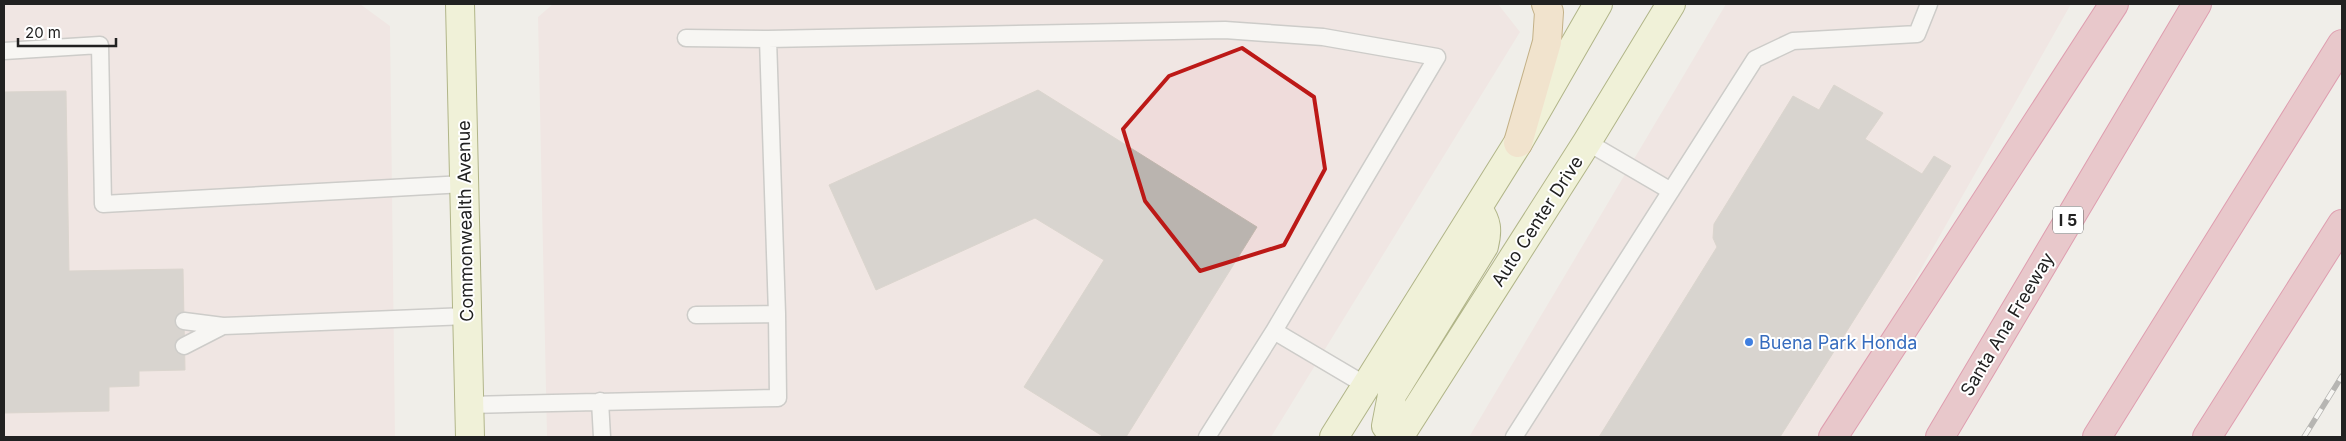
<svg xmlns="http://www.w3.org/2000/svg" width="2346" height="441" font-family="Inter,sans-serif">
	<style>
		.commercial { fill: #efdcdb }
		.building { fill: #bab4af; stroke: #c1b6ad }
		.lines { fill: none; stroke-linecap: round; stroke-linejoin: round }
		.lane-casing { stroke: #a2a2a2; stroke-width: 19 }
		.secondary-casing { stroke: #636f12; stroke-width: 30 }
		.primary-casing { stroke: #8d6611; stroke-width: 30 }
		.highway-casing { stroke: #c83c6a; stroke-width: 30 }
		.lane { stroke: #fff; stroke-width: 16 }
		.secondary { stroke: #f0f3c4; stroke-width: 28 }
		.primary { stroke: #f2d5ac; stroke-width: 28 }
		.highway { stroke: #de9aa6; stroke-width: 28 }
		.rail-casing { stroke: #6f6f6f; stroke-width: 5.5 }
		.rail { stroke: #fff; stroke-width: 4; stroke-dasharray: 11; stroke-linecap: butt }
		.marked { fill: none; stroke: #bc1917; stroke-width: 4; stroke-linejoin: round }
		.shop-dot { fill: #3f7fe0; stroke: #fff; stroke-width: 2 }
		.labels { text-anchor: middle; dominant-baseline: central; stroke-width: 4; stroke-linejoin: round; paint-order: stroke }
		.shield { fill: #fff; stroke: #646464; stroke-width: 1 }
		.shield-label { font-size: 16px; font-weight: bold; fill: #212121 }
		.street-label { font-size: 18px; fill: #212121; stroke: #fff }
		.shop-label { font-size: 18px; fill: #366cbe; stroke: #fff; text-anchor: start }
	</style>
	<rect width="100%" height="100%" fill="#f0eee9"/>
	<!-- commercial -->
	<path class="commercial" d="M4,4H360L390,26L395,437H4Z
		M553,4H1498L1520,32L1271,437H547L538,17Z
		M1726,4H2071L1826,437H1469Z"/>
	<!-- building -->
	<path class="building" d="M1834,85L1883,113L1865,139L1922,174L1934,156L1951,166L1780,437H1599L1717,247L1713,238L1714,224L1793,96L1819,110Z
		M1038,90L1257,227L1126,437H1104L1024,387L1104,260L1035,218L876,290L829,185Z
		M66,91L69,271L183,269L185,370L139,371V386L109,387V411L4,413V92Z"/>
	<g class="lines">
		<!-- lane casing -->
		<g class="lane-casing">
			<path id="lane" d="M686,38L768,39L777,314L696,315
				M768,39L1225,30L1323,37L1437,57L1274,331
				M4,51L100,45L103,204L464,184
				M1587,142L1671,191
				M184,321L223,326L467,316
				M184,346L223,326
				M600,401L602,437
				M469,405L778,398L777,314
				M1207,437L1274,331L1367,386
				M1514,437L1755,59L1793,41L1917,34L1929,4"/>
		</g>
		<!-- secondary casing -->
		<g class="secondary-casing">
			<path id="secondary" d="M460,4L470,437
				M1334,437L1518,143L1598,4
				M1395,437L1386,426L1392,395L1484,246C1488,230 1487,222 1478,209
				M1399,437L1587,142L1671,4"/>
		</g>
		<!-- primary casing -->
		<g class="primary-casing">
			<path id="primary" d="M1518,143L1547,42L1549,12L1546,4"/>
		</g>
		<!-- highway casing -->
		<g class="highway-casing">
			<path id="highway" d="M1833,437L2114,4
				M1940,437L2197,4
				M2097,437L2342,44
				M2207,437L2342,224"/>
		</g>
		<!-- lane -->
		<use href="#lane" class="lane"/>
		<!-- secondary -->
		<use href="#secondary" class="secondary"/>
		<!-- primary -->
		<use href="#primary" class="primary"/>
		<!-- highway -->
		<use href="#highway" class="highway"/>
		<!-- rail casing -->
		<g class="rail-casing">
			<path id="rail" d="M2304,437L2342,376"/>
		</g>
		<!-- rail -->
		<use href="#rail" class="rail"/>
	</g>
	<!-- marked area -->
	<path d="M0 0H2346V441H0ZM1242,48L1314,97L1325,169L1284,245L1200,271L1145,201L1123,129L1169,76Z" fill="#f0eee9" fill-opacity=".55" fill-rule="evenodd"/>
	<path class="marked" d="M1242,48L1314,97L1325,169L1284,245L1200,271L1145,201L1123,129L1169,76Z"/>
	<!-- markers -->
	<circle class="shop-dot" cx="1749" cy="342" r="5"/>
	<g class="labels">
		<!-- shield labels -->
		<rect class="shield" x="2053" y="206.5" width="30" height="27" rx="4"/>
		<g class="shield-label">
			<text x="2068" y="220">I 5</text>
		</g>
		<!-- street labels -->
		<g class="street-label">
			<text transform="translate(465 221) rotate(-91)">Commonwealth Avenue</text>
			<text transform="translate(1537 221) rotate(-57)">Auto Center Drive</text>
			<text transform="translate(2007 324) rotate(-59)">Santa Ana Freeway</text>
		</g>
		<!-- shop labels -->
		<g class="shop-label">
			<text x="1759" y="342">Buena Park Honda</text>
		</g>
	</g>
	<!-- border -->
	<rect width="2346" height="441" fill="none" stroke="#212121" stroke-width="10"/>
	<!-- scale -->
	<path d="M18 38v8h98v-8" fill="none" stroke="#212121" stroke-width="2.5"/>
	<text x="25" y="38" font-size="15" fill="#212121" stroke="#ffffff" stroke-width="4" paint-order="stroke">20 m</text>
</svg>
